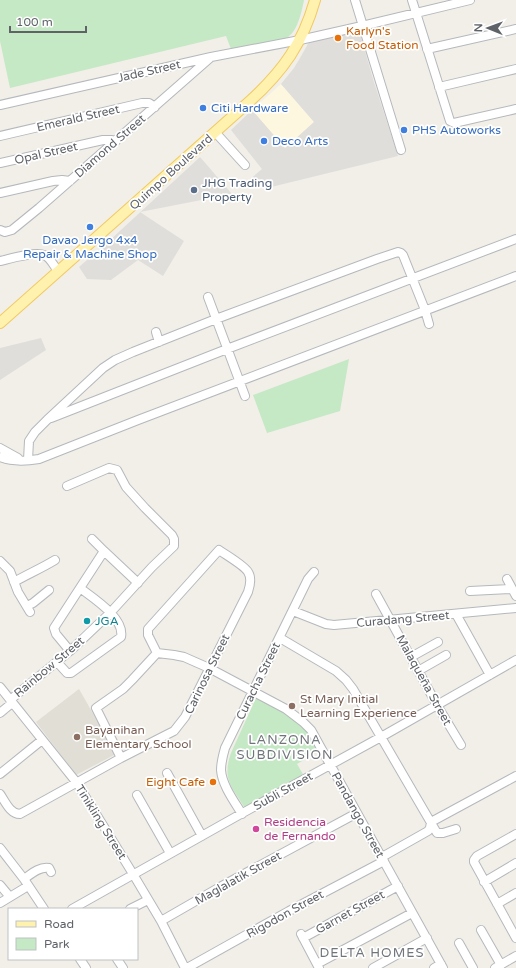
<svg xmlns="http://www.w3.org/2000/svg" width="516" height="968" font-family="'Varela Round',sans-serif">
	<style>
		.commercial { fill: #fef7e0 }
		.industrial { fill: #e0deda }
		.education { fill: #e1ded6 }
		.green { fill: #c5e8c5 }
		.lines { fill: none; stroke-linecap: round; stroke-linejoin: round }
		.minor-casing { stroke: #b5b8bc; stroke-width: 10 }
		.major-casing { stroke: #f2c960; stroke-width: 12 }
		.minor { stroke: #fff; stroke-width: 8 }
		.major { stroke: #fff2af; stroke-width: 10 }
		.food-dot { fill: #e8710a; stroke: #fff; stroke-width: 1.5 }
		.shop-dot { fill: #3f7fe0; stroke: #fff; stroke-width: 1.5 }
		.service-dot { fill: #5c6f8a; stroke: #fff; stroke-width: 1.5 }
		.culture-dot { fill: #0f9aa8; stroke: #fff; stroke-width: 1.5 }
		.education-dot { fill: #8d6e63; stroke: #fff; stroke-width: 1.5 }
		.hotel-dot { fill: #d1479c; stroke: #fff; stroke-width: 1.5 }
		.labels { text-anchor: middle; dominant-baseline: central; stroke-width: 3.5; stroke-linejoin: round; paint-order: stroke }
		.food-label { font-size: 12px; fill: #c56008; stroke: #fff; text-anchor: start }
		.street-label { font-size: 12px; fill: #5f6368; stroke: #fff }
		.shop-label { font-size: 12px; fill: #366cbe; stroke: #fff; text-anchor: start }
		.service-label { font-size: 12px; fill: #4e5e75; stroke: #fff; text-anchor: start }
		.culture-label { font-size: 12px; fill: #0d838f; stroke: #fff; text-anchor: start }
		.education-label { font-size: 12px; fill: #785e54; stroke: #fff; text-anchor: start }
		.hotel-label { font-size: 12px; fill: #b23c85; stroke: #fff; text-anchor: start }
		.neighbourhood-label { font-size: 13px; letter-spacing: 1px; fill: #70757a; stroke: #fff }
	</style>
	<rect width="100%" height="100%" fill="#f1efe8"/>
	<!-- commercial -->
	<path class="commercial" d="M281,84L314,122L285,149L252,110Z"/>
	<!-- industrial -->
	<path class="industrial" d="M359,30L373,79L398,156L267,188L241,187L262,169L231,130L252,110L285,148L314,122L281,84L294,68L300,58L309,42Z
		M200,157L232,194L140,212L184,241L163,276L138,260L111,280L87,279L79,267L109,241Z
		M41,338L46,350L0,380V348Z"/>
	<!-- education -->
	<path class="education" d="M79,689L116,754L76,775L36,722Z"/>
	<!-- green -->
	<path class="green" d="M0,0H304C302,10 298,30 289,36C289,37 284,39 284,39L231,49L226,36L10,88L0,41Z
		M349,359L340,411L267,433L253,395Z
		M256,698C274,707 298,717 310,735C313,740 316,746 319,751L297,764L304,776L245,808C231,786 222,779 231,753Z"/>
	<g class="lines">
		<!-- minor casing -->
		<g class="minor-casing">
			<path id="minor" d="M355,0L401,150
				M412,0L450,121L454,123L516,109
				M427,49L516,29
				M439,87L516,69
				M0,105L211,57L300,40L362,26L470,0
				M215,132L245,165
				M0,136L142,103H149L155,107
				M0,163L103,140H111L116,141
				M0,193L53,181L62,180L70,181
				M0,230L5,232L12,230L39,208L210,58
				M0,261C9,259 36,251 44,255C50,257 54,266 58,271
				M208,297L245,396
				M156,332L159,342
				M51,418L227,349L516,239
				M0,448L18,458
				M0,457C12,462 27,461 39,459L138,420L516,276
				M28,460L29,441L35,432L47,420L103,368L115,360L133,352L216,319L377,259L398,252L401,253L403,255L425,310L429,324
				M92,539L104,551L138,583
				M0,561L10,571L18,592L30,612
				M507,579L516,596
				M14,582C28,574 42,568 55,560
				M470,591L512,589
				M376,594L437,705L461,745
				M27,606L33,603L49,590
				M293,611L326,624L334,625L516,608
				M456,614L490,675
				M280,638L336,671L346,680L353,689L413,792L437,833H443L456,829
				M70,651L56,634L54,628L104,551
				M157,653L174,655L184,657L209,668L286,709L303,722L311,730L443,968
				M411,657L438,642
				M57,662L67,673H71L121,637C125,618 93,598 80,588
				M418,671L446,655
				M0,687L77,783L133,874L161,921L185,968
				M10,700L70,651L110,613L152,567L174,546V539L172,535L145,508L126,487L117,470L109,468L67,486
				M0,713L12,703
				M121,758L96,708L123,689L132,680L157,653
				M167,773L202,836
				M0,774L42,740
				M0,794C5,801 10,814 20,814L121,758L168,734L174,731L185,717L248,592C250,586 252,578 248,572C245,566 226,555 219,550L148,629V635L157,653
				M137,795L170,853
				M242,814C234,801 222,785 221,770C221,762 223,755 225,748L308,579L314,572
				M431,822L516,776
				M516,834L477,856L474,860V862L516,938
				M0,848L24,879L44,909
				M382,857L428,831L430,828L431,822
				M24,879C31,874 40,866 49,868L51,872
				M484,882L516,863
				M0,885L10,897
				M0,903L28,886
				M497,904L516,893
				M72,909L239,815L381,737L516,660
				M130,909L148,900
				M161,921L220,887L357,813
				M481,930L501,965
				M301,934L319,968
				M303,938L398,886
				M459,943L473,968
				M80,959L86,968
				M117,959L123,968
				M317,964L412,913
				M187,968L289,911L384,861
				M373,968L427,938
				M434,968L441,964
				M495,968L516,956"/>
		</g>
		<!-- major casing -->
		<g class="major-casing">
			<path id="major" d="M0,323L250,101C283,71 303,43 315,0"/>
		</g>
		<!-- minor -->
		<use href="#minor" class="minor"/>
		<!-- major -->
		<use href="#major" class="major"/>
	</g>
	<!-- markers -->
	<g class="food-dot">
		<circle cx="338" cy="38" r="4"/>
		<circle cx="213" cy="782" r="4"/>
	</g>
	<g class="shop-dot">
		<circle cx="203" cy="108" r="4"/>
		<circle cx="404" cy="130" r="4"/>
		<circle cx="264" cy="141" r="4"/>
		<circle cx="90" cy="227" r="4"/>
	</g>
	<circle class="service-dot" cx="194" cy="190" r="4"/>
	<circle class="culture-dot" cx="87" cy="621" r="4"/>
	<g class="education-dot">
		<circle cx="292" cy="706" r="4"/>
		<circle cx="77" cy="737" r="4"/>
	</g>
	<circle class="hotel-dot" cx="256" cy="829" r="4"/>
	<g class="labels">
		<!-- food labels -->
		<g class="food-label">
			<text x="346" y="31">Karlyn's<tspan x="346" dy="14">Food Station</tspan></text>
			<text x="205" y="782" text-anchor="end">Eight Cafe</text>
		</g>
		<!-- street labels -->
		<g class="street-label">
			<text transform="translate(149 71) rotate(-13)">Jade Street</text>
			<text transform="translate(78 118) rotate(-13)">Emerald Street</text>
			<text transform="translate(110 146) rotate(-41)">Diamond Street</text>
			<text transform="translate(46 153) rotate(-13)">Opal Street</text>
			<text transform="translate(171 172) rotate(-42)">Quimpo Boulevard</text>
			<text transform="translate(403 619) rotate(-5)">Curadang Street</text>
			<text transform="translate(49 667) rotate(-40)">Rainbow Street</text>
			<text transform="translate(207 674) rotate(-64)">Carinosa Street</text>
			<text transform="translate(424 680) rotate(61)">Malaqueña Street</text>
			<text transform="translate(258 681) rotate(-64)">Curacha Street</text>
			<text transform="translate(283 791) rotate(-29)">Subli Street</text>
			<text transform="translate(358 815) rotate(61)">Pandango Street</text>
			<text transform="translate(101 822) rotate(58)">Tinikling Street</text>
			<text transform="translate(238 878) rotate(-29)">Maglalatik Street</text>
			<text transform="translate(350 912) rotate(-29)">Garnet Street</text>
			<text transform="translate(285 914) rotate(-29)">Rigodon Street</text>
		</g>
		<!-- shop labels -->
		<g class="shop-label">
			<text x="211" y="108">Citi Hardware</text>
			<text x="412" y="130">PHS Autoworks</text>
			<text x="272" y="141">Deco Arts</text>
			<text x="90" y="240" text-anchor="middle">Davao Jergo 4x4<tspan x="90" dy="14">Repair &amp; Machine Shop</tspan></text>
		</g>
		<!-- service labels -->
		<g class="service-label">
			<text x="202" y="183">JHG Trading<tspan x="202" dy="14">Property</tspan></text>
		</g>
		<!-- culture labels -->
		<g class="culture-label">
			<text x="95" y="621">JGA</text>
		</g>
		<!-- education labels -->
		<g class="education-label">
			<text x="300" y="699">St Mary Initial<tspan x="300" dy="14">Learning Experience</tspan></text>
			<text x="85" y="730">Bayanihan<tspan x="85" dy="14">Elementary School</tspan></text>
		</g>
		<!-- hotel labels -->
		<g class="hotel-label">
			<text x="264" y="822">Residencia<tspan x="264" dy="14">de Fernando</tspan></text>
		</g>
		<!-- neighbourhood labels -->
		<g class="neighbourhood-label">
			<text x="285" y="740">LANZONA<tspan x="285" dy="15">SUBDIVISION</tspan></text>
			<text x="372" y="953">DELTA HOMES</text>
		</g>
	</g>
	<!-- legend -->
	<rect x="8" y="908" width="130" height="52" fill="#ffffff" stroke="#bfc1c3"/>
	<rect x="16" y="921" width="20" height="6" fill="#fff2af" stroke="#bfc1c3"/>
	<text x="44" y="928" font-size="12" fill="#5f6368">Road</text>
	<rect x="16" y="938" width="20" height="12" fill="#c5e8c5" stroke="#bfc1c3"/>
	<text x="44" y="948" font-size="12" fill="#5f6368">Park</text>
	<!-- north arrow -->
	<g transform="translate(488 28) rotate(271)" stroke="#ffffff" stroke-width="3" paint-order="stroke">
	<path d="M0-3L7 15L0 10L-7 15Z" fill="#5f6368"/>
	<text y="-6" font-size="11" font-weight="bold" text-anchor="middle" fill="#5f6368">N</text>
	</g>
	<!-- scale -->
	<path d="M10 26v6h76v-6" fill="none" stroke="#5f6368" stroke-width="2"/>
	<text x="16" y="26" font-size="12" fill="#5f6368" stroke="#ffffff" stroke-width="3" paint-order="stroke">100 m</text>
</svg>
